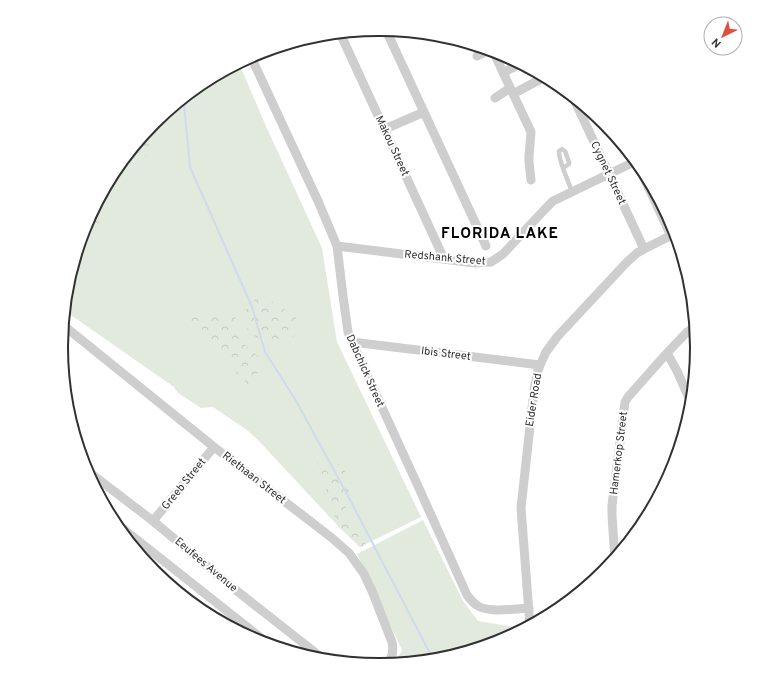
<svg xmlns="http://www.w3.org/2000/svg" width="759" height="695" font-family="Overpass,sans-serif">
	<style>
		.green { fill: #e2eade }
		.forest { fill: url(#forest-crowns) }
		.wetland { fill: url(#wetland-marsh) }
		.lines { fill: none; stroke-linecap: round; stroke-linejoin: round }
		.stream { stroke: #cedbec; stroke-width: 2 }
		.service { stroke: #cecece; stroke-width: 4.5 }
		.minor { stroke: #cecece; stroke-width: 9 }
		.labels { text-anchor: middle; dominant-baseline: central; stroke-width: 4; stroke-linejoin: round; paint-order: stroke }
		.street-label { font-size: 11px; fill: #313131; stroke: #fff }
		.district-label { font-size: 15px; font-weight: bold; letter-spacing: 1px; fill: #000; stroke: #fff }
		.rim { fill: none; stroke: #313131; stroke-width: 2 }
	</style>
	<defs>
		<pattern id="forest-crowns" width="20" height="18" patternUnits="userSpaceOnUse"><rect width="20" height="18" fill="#e2eade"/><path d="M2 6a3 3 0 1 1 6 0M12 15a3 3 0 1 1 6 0" fill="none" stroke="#c2c9bf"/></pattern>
		<pattern id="wetland-marsh" width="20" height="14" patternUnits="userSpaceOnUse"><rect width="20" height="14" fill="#e2eade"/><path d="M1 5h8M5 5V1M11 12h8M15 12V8" fill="none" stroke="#c2c9bf"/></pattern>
	</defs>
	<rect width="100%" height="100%" fill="#fff"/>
	<!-- green -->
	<path class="green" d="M239,63L265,124L322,248L337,342L421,517L360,547L338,526L258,440L247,430L213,407L201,408L178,393L174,387L65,311L67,285L85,225L115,170L154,122L203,83Z
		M423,520L463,601L478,621L520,628V632L501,642L441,660L395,664L402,650L357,554Z"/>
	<!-- forest -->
	<path class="forest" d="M260,294L296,317L295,336L266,343L248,332L245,311Z
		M234,314L243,343L259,357L256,384L249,386L184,317Z
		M314,452L330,476L339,462L358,491L344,504L366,545L360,547L338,526Z"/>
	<!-- wetland -->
	<path class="wetland" d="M150,127L152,128L148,155L124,159Z
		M103,192L100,224L87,221Z"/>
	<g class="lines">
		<!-- stream -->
		<path class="stream" d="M183,99L184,104L190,167L252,307L265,352L295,399L348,496L434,661"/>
		<!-- service -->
		<path class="service" d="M634,162L664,226
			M563,168L569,164V162L565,151L562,149L559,151C558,160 569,182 572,192
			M669,237L664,226L672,223"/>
		<!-- minor -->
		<path class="minor" d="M386,30L486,246
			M340,33L444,259
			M493,51L531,132L529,156V162L531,180
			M477,56L489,50
			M251,57L318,201L337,246L343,296L348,332L352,342L418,486L467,595C470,599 473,603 478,606C490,613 514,609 529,608
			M503,73L521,63
			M513,94L539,80
			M573,97L644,249
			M495,98L510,88
			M385,129L424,112
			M337,246L475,263L491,262L503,254L546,208L553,201L634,162V158
			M63,325L214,447L332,538L349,553L364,574L372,591L392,642C394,651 392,657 388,665
			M352,342L540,365
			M667,353L677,371L692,405
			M85,469L153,521L237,591L326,661
			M112,520L271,646
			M153,521L214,447
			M615,560L612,516V505L625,402L628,397L667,353L687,332L696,326
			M530,626L521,508L534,390L538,370L546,352L557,337L626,263L637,253L644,249L676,233"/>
	</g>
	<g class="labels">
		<!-- street labels -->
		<g class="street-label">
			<text transform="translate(392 146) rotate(65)">Makou Street</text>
			<text transform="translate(608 173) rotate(65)">Cygnet Street</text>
			<text transform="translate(445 258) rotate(5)">Redshank Street</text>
			<text transform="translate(446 354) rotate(7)">Ibis Street</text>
			<text transform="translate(365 371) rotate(66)">Dabchick Street</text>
			<text transform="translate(534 400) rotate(-81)">Eider Road</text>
			<text transform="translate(619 453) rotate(-83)">Hamerkop Street</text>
			<text transform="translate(254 478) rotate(38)">Riethaan Street</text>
			<text transform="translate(184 484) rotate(-51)">Greeb Street</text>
			<text transform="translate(206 565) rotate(40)">Eeufees Avenue</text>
		</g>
		<!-- district labels -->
		<g class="district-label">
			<text x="500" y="234">FLORIDA LAKE</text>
		</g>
	</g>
	<!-- crop -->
	<path d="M0 0H759V695H0ZM68 347a311 311 0 1 1 622 0a311 311 0 1 1-622 0Z" fill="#fff" fill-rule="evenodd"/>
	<path class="rim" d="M68 347a311 311 0 1 1 622 0a311 311 0 1 1-622 0Z"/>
	<!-- north arrow -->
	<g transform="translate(723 36) rotate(223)"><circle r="19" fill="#ffffff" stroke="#adadad"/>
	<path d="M0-3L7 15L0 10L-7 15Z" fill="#de503d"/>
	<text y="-6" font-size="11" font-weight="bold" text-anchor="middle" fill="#313131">N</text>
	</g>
</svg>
